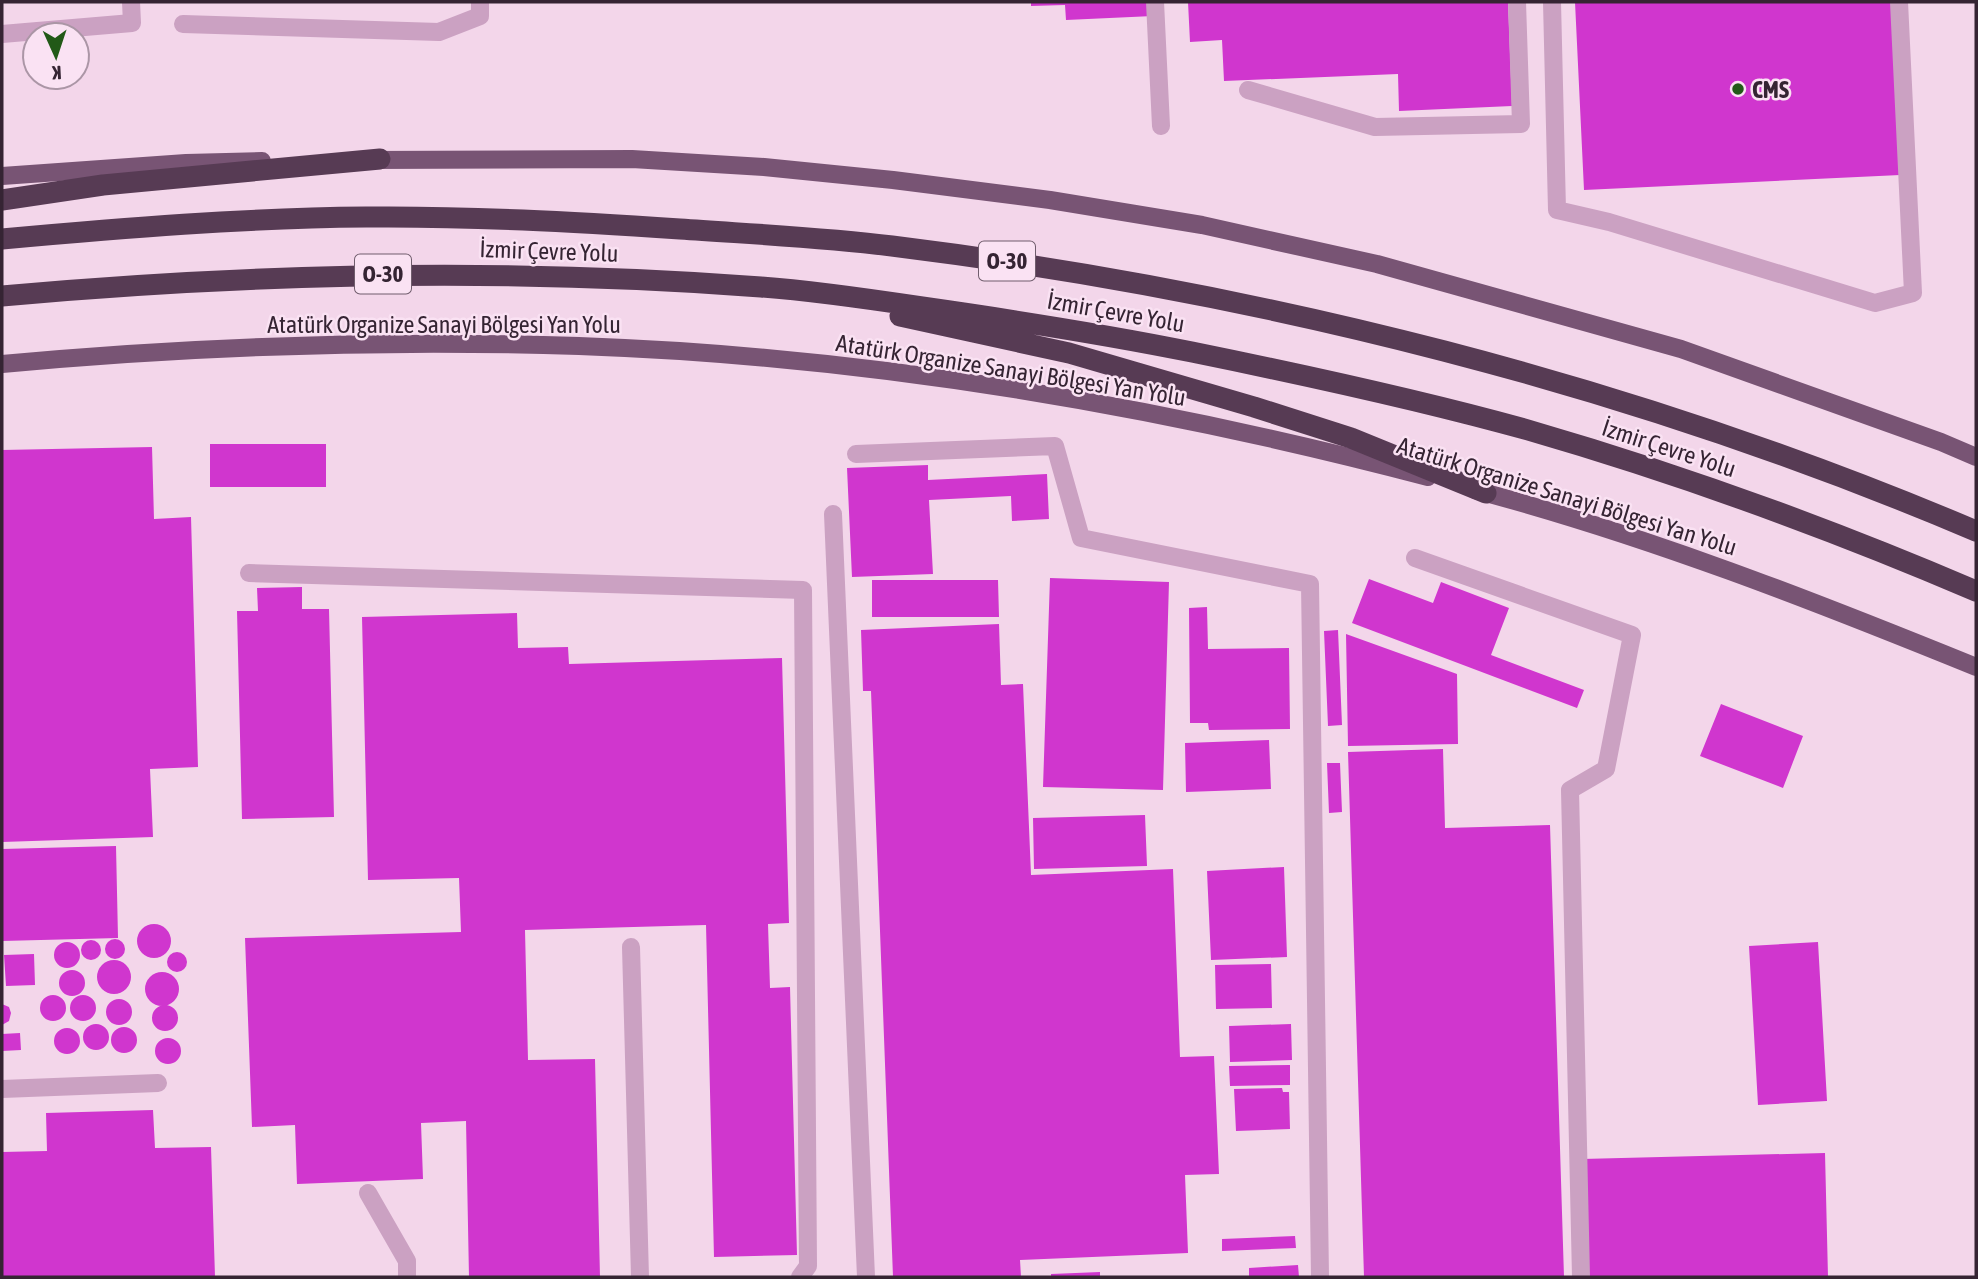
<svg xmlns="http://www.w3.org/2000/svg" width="1978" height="1279" font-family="'Asap Condensed',sans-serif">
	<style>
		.building { fill: #d036ce }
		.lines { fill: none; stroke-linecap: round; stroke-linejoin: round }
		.minor { stroke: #cba1c2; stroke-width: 18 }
		.major { stroke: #785474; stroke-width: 18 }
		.highway { stroke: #573b54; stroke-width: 21 }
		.poi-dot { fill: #225917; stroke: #fae2f3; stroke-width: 2.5 }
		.labels { text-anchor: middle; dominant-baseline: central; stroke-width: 5; stroke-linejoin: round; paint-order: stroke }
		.shield { fill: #fae2f3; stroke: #705d6d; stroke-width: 2 }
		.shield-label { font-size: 23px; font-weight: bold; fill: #352433 }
		.poi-label { font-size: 24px; font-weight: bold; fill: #352433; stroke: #fae2f3; text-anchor: start }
		.street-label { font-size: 24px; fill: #352433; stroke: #fae2f3 }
	</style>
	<rect width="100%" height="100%" fill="#f3d6ea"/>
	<!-- building -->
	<path class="building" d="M1031,2H1152L1153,16L1066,20L1065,5L1031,6Z
		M1188,2H1508L1512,106L1399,111L1398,74L1224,81L1222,40L1190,42Z
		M1575,2H1891L1900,175L1584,190Z
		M210,444H326V487H210Z
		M152,447L154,519L191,517L198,767L150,769L153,837L2,842V450Z
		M928,465V480L1047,474L1049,519L1012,521L1011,496L929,500L933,574L852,577L847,468Z
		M1050,578L1169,582L1163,790L1043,787Z
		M1369,579L1433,603L1441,582L1509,608L1491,655L1584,690L1577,708L1352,623Z
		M872,580H998L999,617H872Z
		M302,587V609H329L334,817L242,819L237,611H258L257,588Z
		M1207,607L1208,649L1289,648L1290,729L1209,730L1208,723H1190L1189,608Z
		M517,613L518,648L568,647L569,664L782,658L789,923L768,924L770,988L790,987L797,1255L714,1257L706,925L525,930L528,1060L595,1059L600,1277H469L466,1121L421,1123L423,1179L297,1184L295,1125L252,1127L245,938L461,932L459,878L368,880L362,617Z
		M999,624L1001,685L1023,684L1031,875L1173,869L1180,1057L1214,1056L1219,1174L1185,1175L1188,1253L1020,1260L1021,1277H893L871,691H863L861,630Z
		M1338,630L1342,725L1328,726L1324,631Z
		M1346,634L1457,674L1458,744L1348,746Z
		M1721,704L1803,736L1783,788L1700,756Z
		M1269,740L1271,789L1186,792L1185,743Z
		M1443,749L1445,828L1550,825L1564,1277H1364L1348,752Z
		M1327,763H1340L1342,812L1329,813Z
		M1145,815L1147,866L1034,869L1033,818Z
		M116,846L118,938L2,941V849Z
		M1284,867L1287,957L1211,960L1207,871Z
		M137 941a17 17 0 1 1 34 0a17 17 0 1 1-34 0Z
		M105 949a10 10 0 1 1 20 0a10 10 0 1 1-20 0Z
		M81 950a10 10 0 1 1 20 0a10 10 0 1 1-20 0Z
		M1818,942L1827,1101L1758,1105L1749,946Z
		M54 955a13 13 0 1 1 26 0a13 13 0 1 1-26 0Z
		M167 962a10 10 0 1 1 20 0a10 10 0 1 1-20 0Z
		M34,954L35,985L6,986L4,955Z
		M97 977a17 17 0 1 1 34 0a17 17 0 1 1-34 0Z
		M1271,964L1272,1008L1216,1009L1215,965Z
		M59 983a13 13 0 1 1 26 0a13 13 0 1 1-26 0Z
		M145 989a17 17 0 1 1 34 0a17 17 0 1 1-34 0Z
		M40 1008a13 13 0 1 1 26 0a13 13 0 1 1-26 0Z
		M70 1008a13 13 0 1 1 26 0a13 13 0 1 1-26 0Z
		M106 1012a13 13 0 1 1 26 0a13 13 0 1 1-26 0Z
		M2,1004L9,1007L11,1013L9,1021L2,1025Z
		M152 1018a13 13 0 1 1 26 0a13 13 0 1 1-26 0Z
		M1291,1024L1292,1060L1230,1062L1229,1026Z
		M83 1037a13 13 0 1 1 26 0a13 13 0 1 1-26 0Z
		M111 1040a13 13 0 1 1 26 0a13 13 0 1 1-26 0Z
		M54 1041a13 13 0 1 1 26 0a13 13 0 1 1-26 0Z
		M20,1033L21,1050L2,1051V1034Z
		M155 1051a13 13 0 1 1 26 0a13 13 0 1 1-26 0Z
		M1290,1065V1085L1230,1086L1229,1066Z
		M1282,1088L1283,1092H1289L1290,1129L1236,1131L1234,1089Z
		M153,1110L155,1148L211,1147L215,1277H2V1152L47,1151L46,1113Z
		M1825,1153L1828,1277H1585L1582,1159Z
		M1295,1236L1296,1248L1222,1251V1239Z
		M1298,1265L1299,1277H1249V1268Z
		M1100,1272V1277H1051V1274Z"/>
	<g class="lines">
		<!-- minor -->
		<path class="minor" d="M1155,2L1161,126
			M1552,2L1557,210L1609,222L1875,303L1913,293L1899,2
			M183,24L439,32L480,16V2
			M2,34L132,23L131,2
			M1248,90L1375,127L1521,124L1517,2
			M856,454L1055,446L1081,538L1310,584L1320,1277
			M833,514L866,1277
			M1415,558L1632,635L1606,769L1570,790L1581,1277
			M249,573L803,590L808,1266L800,1277
			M631,947L640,1277
			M2,1089L158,1083
			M368,1193L407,1261V1277"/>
		<!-- major -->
		<path class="major" d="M367,160L632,159L764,167L893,180L1050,200L1202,225L1377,264L1681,349L1941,442L1976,457
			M2,176L186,163L262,161
			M2,364C193,346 387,340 579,346C863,356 1154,405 1428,477
			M1475,490C1648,536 1811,600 1976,667"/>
		<!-- highway -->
		<path class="highway" d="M2,200L103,185L380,159
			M2,239C123,228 244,218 366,217C471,216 575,222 680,229C750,234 822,237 892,246C1263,292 1632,385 1976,531
			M2,296C255,273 508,268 761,287C815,291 869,299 922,307C1013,320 1103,334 1192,352C1305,375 1417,399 1528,430C1680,474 1831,529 1976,591
			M900,316L1069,353L1254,407L1351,438L1486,493"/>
	</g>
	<!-- markers -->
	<circle class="poi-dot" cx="1738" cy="89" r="7"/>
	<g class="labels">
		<!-- shield labels -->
		<g class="shield">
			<rect x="979" y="241.5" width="56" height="39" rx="5"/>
			<rect x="355" y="254.5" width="56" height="39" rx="5"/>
		</g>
		<g class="shield-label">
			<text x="1007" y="261">O-30</text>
			<text x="383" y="274">O-30</text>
		</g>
		<!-- poi labels -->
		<g class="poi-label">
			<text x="1752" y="89">CMS</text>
		</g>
		<!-- street labels -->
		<g class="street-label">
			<text transform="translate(549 251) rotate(2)">İzmir Çevre Yolu</text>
			<text transform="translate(1116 312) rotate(10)">İzmir Çevre Yolu</text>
			<text x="444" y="324">Atatürk Organize Sanayi Bölgesi Yan Yolu</text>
			<text transform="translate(1011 370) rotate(9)">Atatürk Organize Sanayi Bölgesi Yan Yolu</text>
			<text transform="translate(1669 448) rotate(18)">İzmir Çevre Yolu</text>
			<text transform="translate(1567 496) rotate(17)">Atatürk Organize Sanayi Bölgesi Yan Yolu</text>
		</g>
	</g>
	<!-- border -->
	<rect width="1978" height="1279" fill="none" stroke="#352433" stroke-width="7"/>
	<!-- north arrow -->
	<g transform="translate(56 56) rotate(177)"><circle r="33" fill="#fae2f3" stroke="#ab96a6" stroke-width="2"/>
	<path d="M0-5L12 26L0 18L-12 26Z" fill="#225917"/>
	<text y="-10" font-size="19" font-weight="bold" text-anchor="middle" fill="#352433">K</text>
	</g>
</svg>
